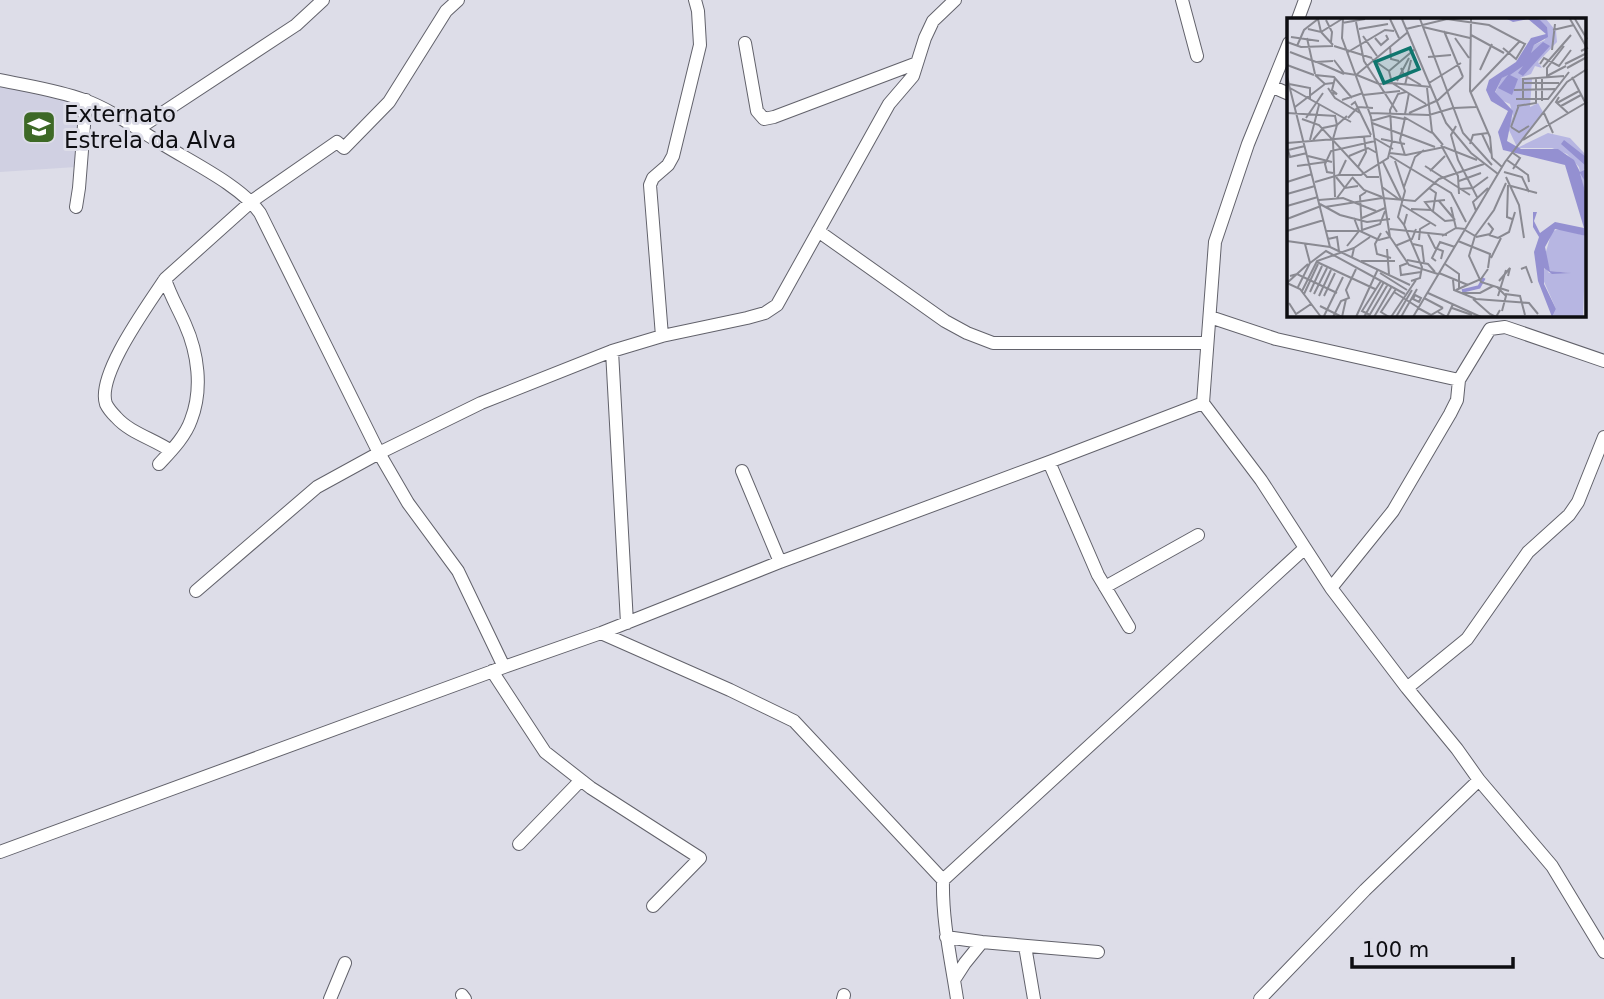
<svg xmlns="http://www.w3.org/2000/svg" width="1604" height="999" font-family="'DejaVu Sans',sans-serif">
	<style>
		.built { fill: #d0d0e2 }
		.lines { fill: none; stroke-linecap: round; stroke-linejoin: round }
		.minor-casing { stroke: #62626b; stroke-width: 14 }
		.minor { stroke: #fff; stroke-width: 12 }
		.labels { text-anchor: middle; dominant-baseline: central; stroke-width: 6; stroke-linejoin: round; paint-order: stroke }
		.poi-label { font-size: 23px; fill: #0d0d11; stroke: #dddde8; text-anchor: start }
		.inset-river { fill: none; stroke: #9490d1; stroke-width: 3.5 }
		.inset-road { fill: none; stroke: #8a8a92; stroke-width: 2 }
		.view { fill: #0f766e; fill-opacity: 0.15; stroke: #0f766e; stroke-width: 3.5 }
		.inset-edge { fill: none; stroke: #0d0d11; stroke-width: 3.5 }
	</style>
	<rect width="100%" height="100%" fill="#dddde8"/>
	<!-- built -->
	<path class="built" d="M0,82L63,96L79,104L76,167L0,172Z"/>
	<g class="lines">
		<!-- minor casing -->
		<g class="minor-casing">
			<path id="minor" d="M1182,0L1197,56
				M1298,19L1305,0
				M745,43L757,111L764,119L774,117L917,63
				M1289,43L1248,144L1215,242L1203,403L1261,480L1331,588L1407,688L1457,749L1479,780L1552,866L1604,952
				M0,80C28,86 57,90 84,100C112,110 138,130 164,145C193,163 241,186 260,213L379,453L408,503L458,571L504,667
				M1273,87L1289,94
				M138,129L296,25L323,0
				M76,207L79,188L86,100
				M818,231L945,321L967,333L993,343H1207
				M165,279C149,304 96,375 106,404C108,408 113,414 116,417C130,433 154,439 171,451
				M1210,317L1276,339L1459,380
				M662,336L650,185L653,178L668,165L673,156L700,45L698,11L695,0
				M612,351L627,623
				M1049,462L1098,575L1129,627
				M159,464C171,451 185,437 191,420C203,389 198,353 185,324C178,308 170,295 165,279L252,201L337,142L344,148L389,102L441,19L446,11L458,0
				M742,471L780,562
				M1105,587L1198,535
				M1331,588L1393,511L1450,414L1457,400L1459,380L1490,329L1505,327L1604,361
				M196,591L317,487L379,453L481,403L612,351L662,336L747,318L765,313L777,305L889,104L913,76L925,38L933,21L955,0
				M601,633L730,690L794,721L943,880C942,921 951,959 957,999
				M492,671L545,752L591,788L700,858L653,906
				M1407,688L1467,639L1528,552L1569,515L1578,502L1604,437
				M519,844L581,780
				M0,852L504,667L601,633L780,562L1049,462L1203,403
				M943,880L1305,548
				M946,937L982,942L1098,952
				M1025,946L1034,999
				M954,980L965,963L982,942
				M462,995L465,999
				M330,999L345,963
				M843,999L844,995
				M1260,999L1365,890L1479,780"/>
		</g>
		<!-- minor -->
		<use href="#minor" class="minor"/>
	</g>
	<!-- icons -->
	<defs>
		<g id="university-square" transform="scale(1.75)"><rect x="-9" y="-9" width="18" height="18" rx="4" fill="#3d6926" stroke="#dddde8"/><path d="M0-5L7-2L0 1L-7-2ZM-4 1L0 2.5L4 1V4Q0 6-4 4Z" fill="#fff"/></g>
	</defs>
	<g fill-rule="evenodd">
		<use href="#university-square" x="39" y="127"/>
	</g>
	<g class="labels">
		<!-- poi labels -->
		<g class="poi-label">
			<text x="64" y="114">Externato<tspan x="64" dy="26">Estrela da Alva</tspan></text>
		</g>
	</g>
	<!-- overview -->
	<g transform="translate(1287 18)">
		<rect width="299" height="299" fill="#dddde8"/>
		<path d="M250,1H259L269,13L270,24L251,44L255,50L248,48L244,56L233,60L245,61L243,89L251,85L256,94L230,129L221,110L226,98L223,86L209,80L208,75L215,60L238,46L247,27L258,22L260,9ZM261,115L283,120L299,137V150L294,154L299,166L297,173L292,149L280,136L265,130H230ZM274,211L299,218L296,299H265L269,291L255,259L258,249L262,255H283L263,253L258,237L265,213Z" fill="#b7b6e2"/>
		<path d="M220,1H250L253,2L260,9L261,19L247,27L244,35L256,24L263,28L236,58L231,55L236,48L223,57L231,61L225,77L211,70L221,57L215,60L208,74L226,93L220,123L234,131H271L287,142L293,154L299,151V165L293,155L299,177V218L268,211L258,229L263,253L284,255L265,256L257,250V266L269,291L265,299L251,263L247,234L252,219L246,209V194H250L247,203L253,215L268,204L297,210L278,147L216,132L211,114L221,93L204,83L199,72L202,62L229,44L244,20L259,16L241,1L226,4ZM277,122L299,139V148L274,126Z" fill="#9490d1"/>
		<path class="inset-river" d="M175,273L192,269L197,260"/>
		<path class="inset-road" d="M31,1L34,14L46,27M56,1L55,20L84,99L103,219M103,1L112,20M115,1L159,105L184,135L211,156M133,1L176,115L205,147M184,1L183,73L203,119L205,140L215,149M283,1L300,30L294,33M288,1L300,21M39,2L45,14L44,24M69,4L77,43L110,94M55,5L78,1M136,9L183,20M21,11L34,14L55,1M72,11L101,6M119,11L160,1L202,7L238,26L229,41L216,30M266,12L287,7M157,13L176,59M184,17L217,35M76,18L90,38M4,19L32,23M20,20L28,56M88,20L94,27L101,21L99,17M168,20L182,40M0,24L14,29L46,28M10,28L17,12L31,1M47,28L85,40M103,28L104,41L112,43M265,32L268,6M3,34L29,44L46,43M61,34L98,12L107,13M141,39L164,37M85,41L102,53L105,65L144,69M47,42L57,55L69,57L121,14M30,44L57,56M253,46L257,40L272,48L284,32M278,46L300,35M0,47L27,57M256,49L284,17M114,50L117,57L134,67M280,50L300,39M193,52L205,26M102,53L128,31M28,57L47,59L65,80M28,57L38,66L46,65M70,57L92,66L105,65L139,86M260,58L279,48M0,59L43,229L123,267M285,59L299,86M260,61V50L277,28M110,63L122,40M142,65L174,45M236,65H272M2,66L23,70V81M118,67L124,42M3,70L64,104M41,70L48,80L73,95M140,70L145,114L156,127M227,72L268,71M184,74L233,23M45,75L50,76L45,72L48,60M76,77L113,73M272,79L269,84L281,95M229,81H261L282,54M236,81V61L277,58M55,82L76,75M150,83L176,59M255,83V61M270,85L292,73M64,87L68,84L84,117M230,88L249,85V61M274,88L294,77M8,89L38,66M167,90L189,89M0,95L49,98M83,95L142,97L166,90M122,95L149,83M257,95L266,115M118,96L122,75M117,99L145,115M19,100L36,75M61,100L71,89L86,90M15,101L32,107L80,159H92M84,103L102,98L117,101M85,105L148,129M169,108L164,117L171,142L190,179M224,109L232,87M224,109L232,114L242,108M195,116L204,135M87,120L106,131M46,121L50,107L60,98M94,121L118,126M23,122L32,87M26,122L36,110L50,107L48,98M236,122L300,84M46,123L48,179M0,125L84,118M183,126L186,117L201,115M154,127L171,158L172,176M18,128L1,132L3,139L20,135M103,135L119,137L157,129L190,142M118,137L113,122L118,100M21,138L45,144M62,138L81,130L90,135M103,138L164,175L179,204M220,142L241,157L242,164M108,143L118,173L111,199L117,207M96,144L115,183M10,148L38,144M138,148L183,177M71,149L79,134L77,119M226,151L233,140L226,135M143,153L158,138M217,154L235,159L242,174M46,155L40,154L38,146L44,133L88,123M51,157H74L101,140L105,124L103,92L111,76L119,74M49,159L58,170L71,168M65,159L77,172L95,179M219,159L232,187L237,220M172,163L194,155M0,164L25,156M28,164L52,157L59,142M221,167L220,199L225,201M224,168L250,175M95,169L113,182M117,169L128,139L137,132M142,170L149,175L146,193M173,171L186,170L201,159M0,176L28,168M50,180L65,160M95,180L128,183L152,161L197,146M32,182L56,180L89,193M152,183L168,202M33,186L53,197L80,204L103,201M115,187L149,208M0,188L31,179M38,189L95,180M164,189L169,210M124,191L144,192L158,203L168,202M144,192L138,184L158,182M189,193L186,184L201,170M120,196L117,207L135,249L133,260L124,263M75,200L98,190M0,201L34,188M103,211L160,217M75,212L93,206L98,193M178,212L188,218L182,238L194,264L222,273M0,213L37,202M39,213H73L92,222L103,219M99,213L122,247L151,256M75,214L73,178L79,174M94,215L88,226L90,236L104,240M141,216L148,230L156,233L154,241M202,217L211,220L222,214L228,194M155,218L169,210L178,211M188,218L207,192L219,165M189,219L203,216L206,211L201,205M41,221L50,219L52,233M132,222L133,211L143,205M0,223L43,229M171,223L203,236L201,250M126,226L135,228L137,244M60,228L72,213L67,200M108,228L125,221L129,211M100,231L102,256M65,239L67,230L83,219M204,240L214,220M120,242L141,246L148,254M74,243H108M149,243L145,240L153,224L168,229M30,244L88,271M23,245L39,233L118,276M121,245L113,248L114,257L134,254M158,246L172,256V271M234,251L239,249L245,265M93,255L120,272M152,255L181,267M3,258L10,256L50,275M166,262L167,272L189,281L242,285L251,296M212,263L223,250L221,258M1,264L21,246M0,265L13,271L34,299M11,269L23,245L18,226M210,269L219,278L215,293M169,272L194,261L201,251M15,273L30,243L67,230M23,274L35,248M107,274L132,290M141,275L194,299M175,275H193L206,268M17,276L31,246M27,276L40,250M218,276L233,278L238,297M128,277L134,280L132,284L126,281ZM32,278L44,252M37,278L48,255M211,278L219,252M137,280L156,290M186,281L203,296L209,299L213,292M2,285L9,296L24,286M33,288L55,299L59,281M131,290L144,297L156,290M165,290L185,297M151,294L160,299L166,286M83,297L75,293L94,263M37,298L56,259M82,298L101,266M46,299L54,283L62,280L59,272L69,251M69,299L91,251M77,299L97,264M87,299L105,268M102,299L94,294L109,271M104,299L129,262M109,299L125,272M114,299L130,271M126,299L218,144L280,64L300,51"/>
		<path class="view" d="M123,30L132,51L97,65L88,44Z"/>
		<rect width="299" height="299" class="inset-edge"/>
	</g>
	<!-- scale -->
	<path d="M1352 957v10h161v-10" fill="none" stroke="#0d0d11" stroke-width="3.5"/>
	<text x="1362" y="957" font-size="21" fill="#0d0d11" stroke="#dddde8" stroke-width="5" paint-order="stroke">100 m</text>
</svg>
